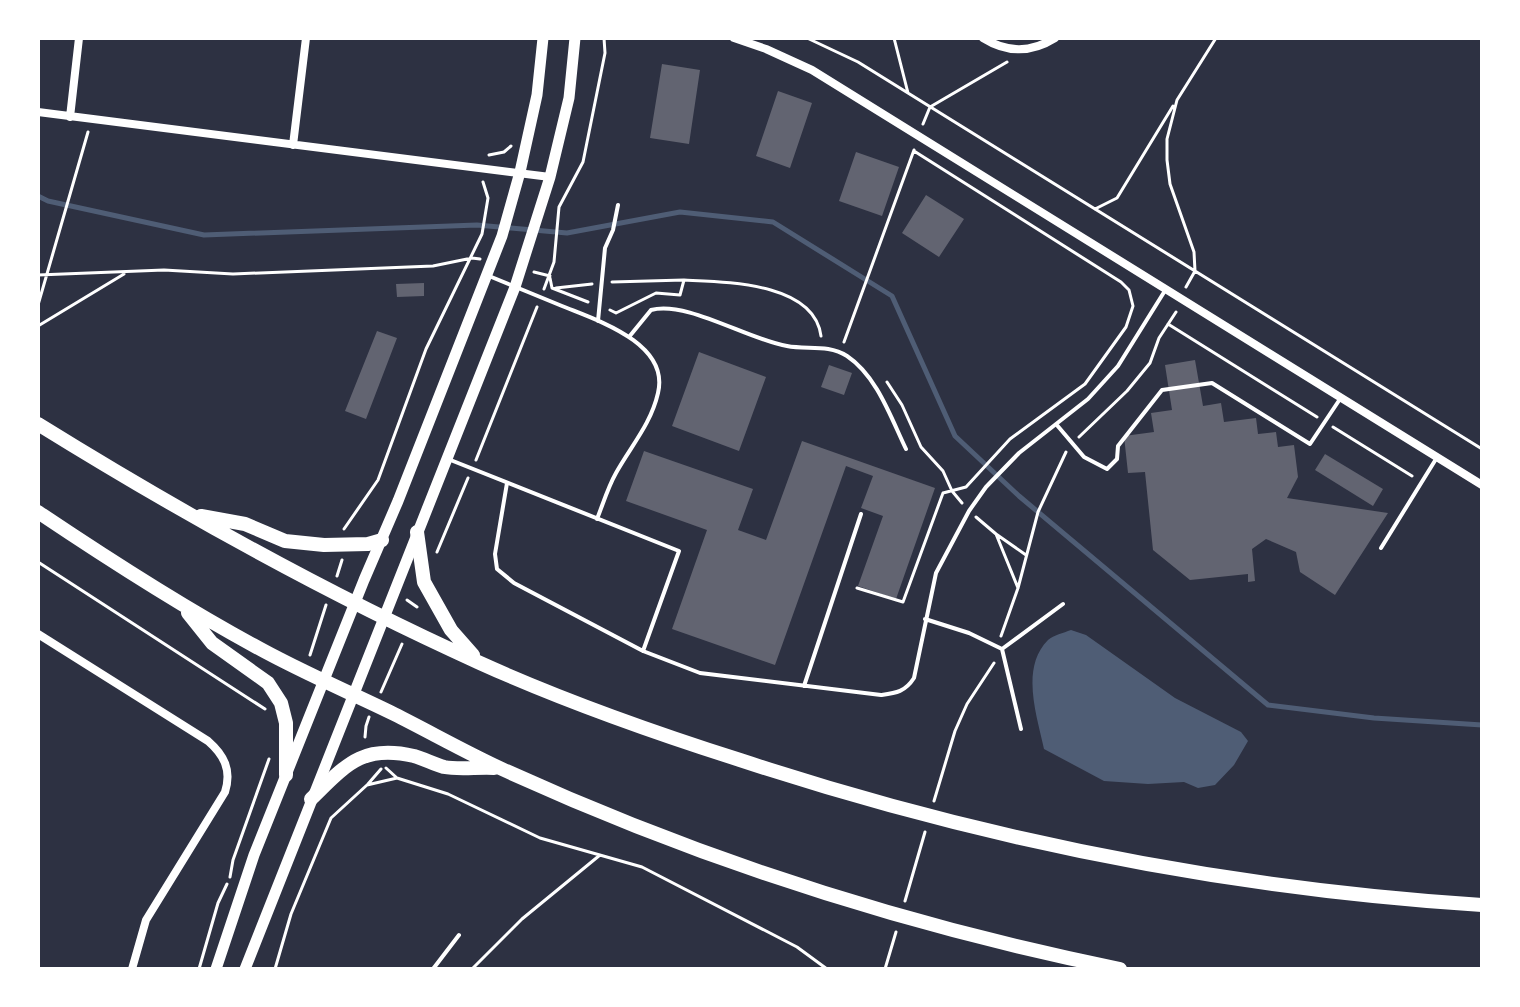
<svg xmlns="http://www.w3.org/2000/svg" width="1520" height="1007" font-family="'Source Sans 3',sans-serif">
	<style>
		.water { fill: #4f5d75 }
		.lines { fill: none; stroke-linecap: round; stroke-linejoin: round }
		.stream { stroke: #4f5d75; stroke-width: 5 }
		.building { fill: #626471 }
		.path { stroke: #fff; stroke-width: 3 }
		.service { stroke: #fff; stroke-width: 4 }
		.minor { stroke: #fff; stroke-width: 8 }
		.tertiary { stroke: #fff; stroke-width: 11 }
		.trunk { stroke: #fff; stroke-width: 14 }
	</style>
	<rect width="100%" height="100%" fill="#2d3142"/>
	<!-- water -->
	<path class="water" d="M1071,630L1086,635L1175,698L1241,732L1248,741L1234,765L1215,785L1198,788L1184,782L1148,784L1104,781L1044,749C1037,716 1020,668 1048,640C1054,635 1063,633 1071,630Z"/>
	<g class="lines">
		<!-- stream -->
		<path class="stream" d="M38,196L48,201L204,235L477,225L567,233L680,212L773,222L892,296L955,436L1019,496L1268,705L1374,718L1482,725"/>
	</g>
	<!-- building -->
	<path class="building" d="M662,64L700,70L689,144L650,138Z
		M778,91L812,103L790,168L756,156Z
		M856,152L899,167L882,216L839,201Z
		M926,195L964,219L939,257L902,233Z
		M424,283V296L397,297L396,284Z
		M377,331L397,338L366,419L345,411Z
		M699,352L766,377L739,451L672,426Z
		M1195,360L1203,406L1221,403L1224,422L1256,418L1258,434L1276,432L1278,447L1294,445L1298,477L1287,498L1388,513L1335,595L1300,572L1296,552L1266,539L1252,549L1255,581L1248,582V574L1190,580L1153,550L1145,472L1128,473L1124,436L1154,432L1151,413L1172,410L1165,365Z
		M829,365L852,373L844,395L821,387Z
		M802,441L935,488L896,599L858,586L883,516L861,508L873,476L846,466L775,665L672,629L707,530L626,501L644,451L753,489L738,530L766,540Z
		M1325,454L1383,489L1373,506L1315,470Z"/>
	<g class="lines">
		<!-- path -->
		<path class="path" d="M807,38L858,62L1482,449
			M894,38L908,93
			M923,124L930,107L1007,62
			M489,155L504,152L511,146
			M1095,209L1117,198L1173,106
			M534,272L550,276
			M38,275L164,270L233,274L433,266L472,258L480,259
			M550,278L552,288L588,302
			M612,282L684,280
			M1186,287L1195,271L1194,252L1170,184L1167,160V139L1177,100L1216,38
			M556,288L592,284
			M544,289L554,262L559,207L583,162L605,53L604,38
			M38,305L88,132
			M610,310L616,313L656,293L680,295L684,280C725,282 814,282 821,336
			M1168,324L1317,417
			M38,326L124,274
			M844,342L914,150
			M887,382L902,405L921,447L943,471L952,491L962,503
			M1333,427L1412,476
			M1079,437L1127,391L1150,363L1159,338L1176,312
			M476,460L537,307
			M976,517L996,534L1018,588
			M344,529L378,480L426,349L482,234L488,198L483,182
			M996,534L1026,555
			M437,552L468,478
			M38,562L265,709
			M337,576L342,560
			M857,588L903,602L943,493L966,487L1010,439L1085,384L1126,327L1133,306L1129,290L1121,282L914,151
			M407,600L417,607
			M1001,636L1018,588L1038,512L1066,452
			M310,655L326,605
			M381,692L402,644
			M365,737L366,726L369,717
			M386,768L397,778L448,794L540,838L642,867L797,947L827,969
			M368,784L381,769
			M934,801L955,731L967,704L994,663
			M230,877L233,860L269,759
			M905,901L925,832
			M199,969L218,903L227,884
			M275,969L291,914L331,818L367,785L397,778
			M472,969L522,919L600,855
			M885,969L896,932"/>
		<!-- service -->
		<path class="service" d="M489,276C513,286 538,296 562,306C596,320 670,343 658,393C651,424 631,446 616,473C608,487 603,504 597,519
			M598,321L605,248L613,230L618,205
			M629,337L651,310C686,300 749,340 787,346C807,350 828,344 847,356C877,376 891,418 906,449
			M1056,424L1084,457L1107,469L1117,459L1118,446L1162,390L1212,383L1310,444L1340,399
			M448,459L679,551L643,651
			M507,483L495,554L497,569L514,583L643,651L700,673L881,695C896,693 905,692 914,678L936,573L969,511L986,487L1019,453L1088,399L1118,366L1166,289
			M1381,548L1436,459
			M925,619L969,633L1002,649
			M1002,649L1021,729
			M1002,649L1063,604
			M804,686L861,514
			M433,969L459,935"/>
		<!-- minor -->
		<path class="minor" d="M734,38L766,49L812,70L1482,485
			M983,38C1007,53 1031,53 1055,38
			M38,112L550,177
			M70,117L79,38
			M293,145L306,38
			M38,634L208,741C224,755 232,770 225,792L146,920L132,969"/>
		<!-- tertiary -->
		<path class="tertiary" d="M216,969L254,855L364,580L398,501L502,236L520,172L537,95L543,38
			M245,969L515,287L550,177L569,98L575,38"/>
		<!-- trunk -->
		<path class="trunk" d="M38,424C180,512 327,594 480,663C564,701 652,732 740,760C980,839 1230,889 1482,905
			M38,512C108,559 179,605 253,645C299,671 347,691 394,714C430,732 465,752 502,769C699,859 907,926 1120,969
			M201,516L245,524L285,541L324,545L368,544L382,540
			M417,532L424,582L451,630L473,655
			M188,613L212,643L268,683L281,703L286,723V775
			M311,799C346,765 362,744 414,756C424,759 434,764 444,767C459,770 478,767 494,768"/>
	</g>
	<!-- border -->
	<rect width="1520" height="1007" fill="none" stroke="#ffffff" stroke-width="80"/>
</svg>
